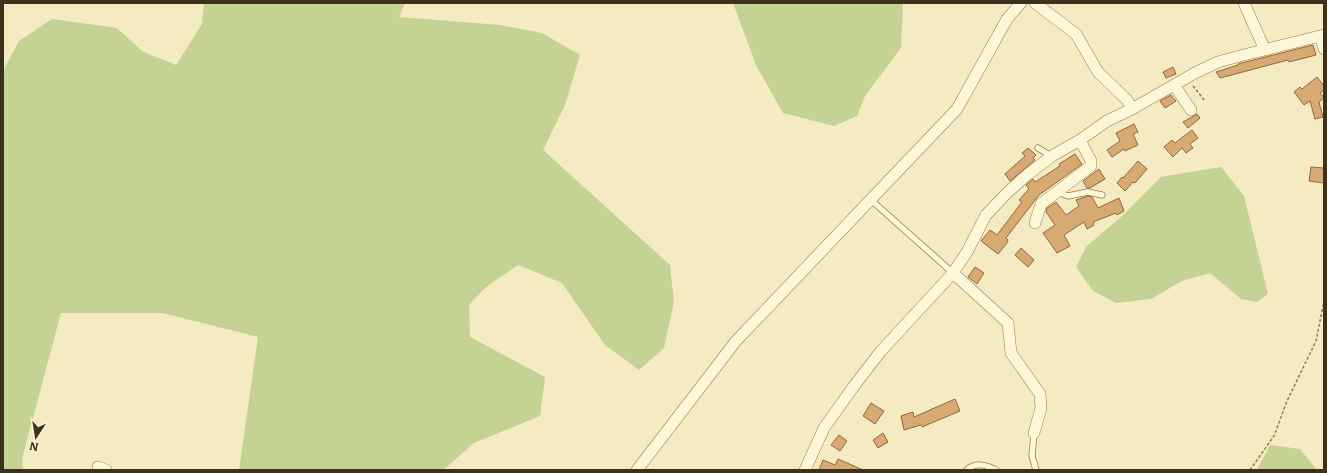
<svg xmlns="http://www.w3.org/2000/svg" width="1327" height="473" font-family="Literata,serif">
	<style>
		.green { fill: #c4d394 }
		.building { fill: #d7a973; stroke: #936839 }
		.lines { fill: none; stroke-linecap: round; stroke-linejoin: round }
		.service-casing { stroke: #907d56; stroke-width: 7 }
		.minor-casing { stroke: #907d56; stroke-width: 12 }
		.path { stroke: #907d56; stroke-width: 1.5; stroke-dasharray: 3 2; stroke-linecap: butt }
		.service { stroke: #fdf6d7; stroke-width: 5.5 }
		.minor { stroke: #fdf6d7; stroke-width: 11 }
	</style>
	<rect width="100%" height="100%" fill="#f4ebc2"/>
	<!-- green -->
	<path class="green" d="M204,3H405L399,17L500,25L542,33L580,55L565,105L543,150L670,265L674,302L664,348L639,370L605,345L562,283L518,265L485,288L469,305L470,337L545,377L540,416L474,443L443,470H239L258,337L162,313H61L22,459L23,470H3V71L19,41L52,19L117,28L142,51L176,65L202,24Z
		M733,3H902L903,5L901,48L865,96L857,116L834,126L783,113L756,65Z
		M1221,167L1244,196L1268,294L1257,302L1241,299L1210,273L1182,281L1151,299L1116,303L1093,291L1076,267L1086,247L1122,216L1161,177Z
		M1270,445L1300,449L1317,470H1257Z"/>
	<!-- building -->
	<path class="building" d="M1313,45L1316,55L1289,62L1288,60L1220,78L1216,72L1238,65V64Z
		M1173,67L1176,74L1166,78L1163,72Z
		M1317,77L1324,86V90L1320,93L1324,98L1319,102L1323,117L1315,119L1310,101L1304,105L1294,92L1300,87L1302,89Z
		M1171,95L1176,101L1165,108L1160,101Z
		M1197,114L1200,118L1188,128L1183,122Z
		M1134,124L1138,132L1133,134L1138,145L1125,151L1124,149L1112,157L1107,150L1120,141L1116,133Z
		M1192,130L1198,138L1190,144L1193,148L1186,153L1182,148L1173,157L1164,147L1172,140L1175,143Z
		M1028,148L1036,155L1033,158L1035,160L1010,181L1005,174L1025,156L1022,153Z
		M1075,154L1082,164L1039,195L1006,238L1008,240L1007,243L998,254L981,241L990,230L997,235L1022,202L1019,200L1029,189L1026,185L1033,179L1035,182L1060,166L1059,164Z
		M1138,161L1147,169L1135,183L1133,182L1125,191L1117,183L1122,177L1123,178Z
		M1311,167L1324,168V183L1309,181Z
		M1099,169L1105,179L1090,188H1087L1083,181Z
		M1088,196L1092,197L1098,208L1119,198L1124,211L1117,215L1116,213L1093,222L1094,225L1087,229L1084,222L1064,235L1070,246L1057,253L1043,233L1055,225L1046,212L1047,208L1056,202L1066,215L1079,206L1076,200Z
		M1021,248L1034,260L1028,267L1015,255Z
		M975,267L984,273L977,284L968,277Z
		M955,399L960,411L922,427L921,425L904,430L901,416L913,412L914,417Z
		M871,403L884,411L875,424L863,416Z
		M883,433L888,442L878,448L873,440Z
		M839,435L847,441L840,451L831,445Z
		M838,459L863,470H819L823,460L835,465Z"/>
	<g class="lines">
		<!-- service casing -->
		<g class="service-casing">
			<path id="service" d="M1038,148L1051,156
				M1058,192L1068,196L1088,192L1102,195
				M871,200L953,273
				M1034,433L1032,456L1036,470
				M967,470C975,462 987,465 996,470"/>
		</g>
		<!-- minor casing -->
		<g class="minor-casing">
			<path id="minor" d="M1035,3L1076,34L1098,72L1127,100L1132,109
				M1244,3L1265,50
				M1320,36L1324,49
				M1174,85L1191,110
				M1035,223L1041,204L1091,166V161L1080,140
				M953,273L1008,323L1011,353L1040,394L1041,408L1034,433
				M98,467L106,470
				M637,470L736,341L957,109L1007,19L1021,3
				M805,470L824,428L854,386L881,351L953,273L967,252L986,215L1007,193L1027,175L1052,156L1080,140L1107,121L1132,109L1195,73L1218,62L1240,56L1324,35"/>
		</g>
		<!-- path -->
		<path class="path" d="M1193,86L1205,101
			M1250,470L1274,436L1287,401L1316,341L1324,301"/>
		<!-- service -->
		<use href="#service" class="service"/>
		<!-- minor -->
		<use href="#minor" class="minor"/>
	</g>
	<!-- border -->
	<rect width="1327" height="473" fill="none" stroke="#3e311c" stroke-width="8"/>
	<!-- north arrow -->
	<g transform="translate(36 437) rotate(192)" stroke="#faf4d3" stroke-width="3" paint-order="stroke">
	<path d="M0-3L7 15L0 10L-7 15Z" fill="#3e311c"/>
	<text y="-6" font-size="11" font-weight="bold" text-anchor="middle" fill="#3e311c">N</text>
	</g>
</svg>
